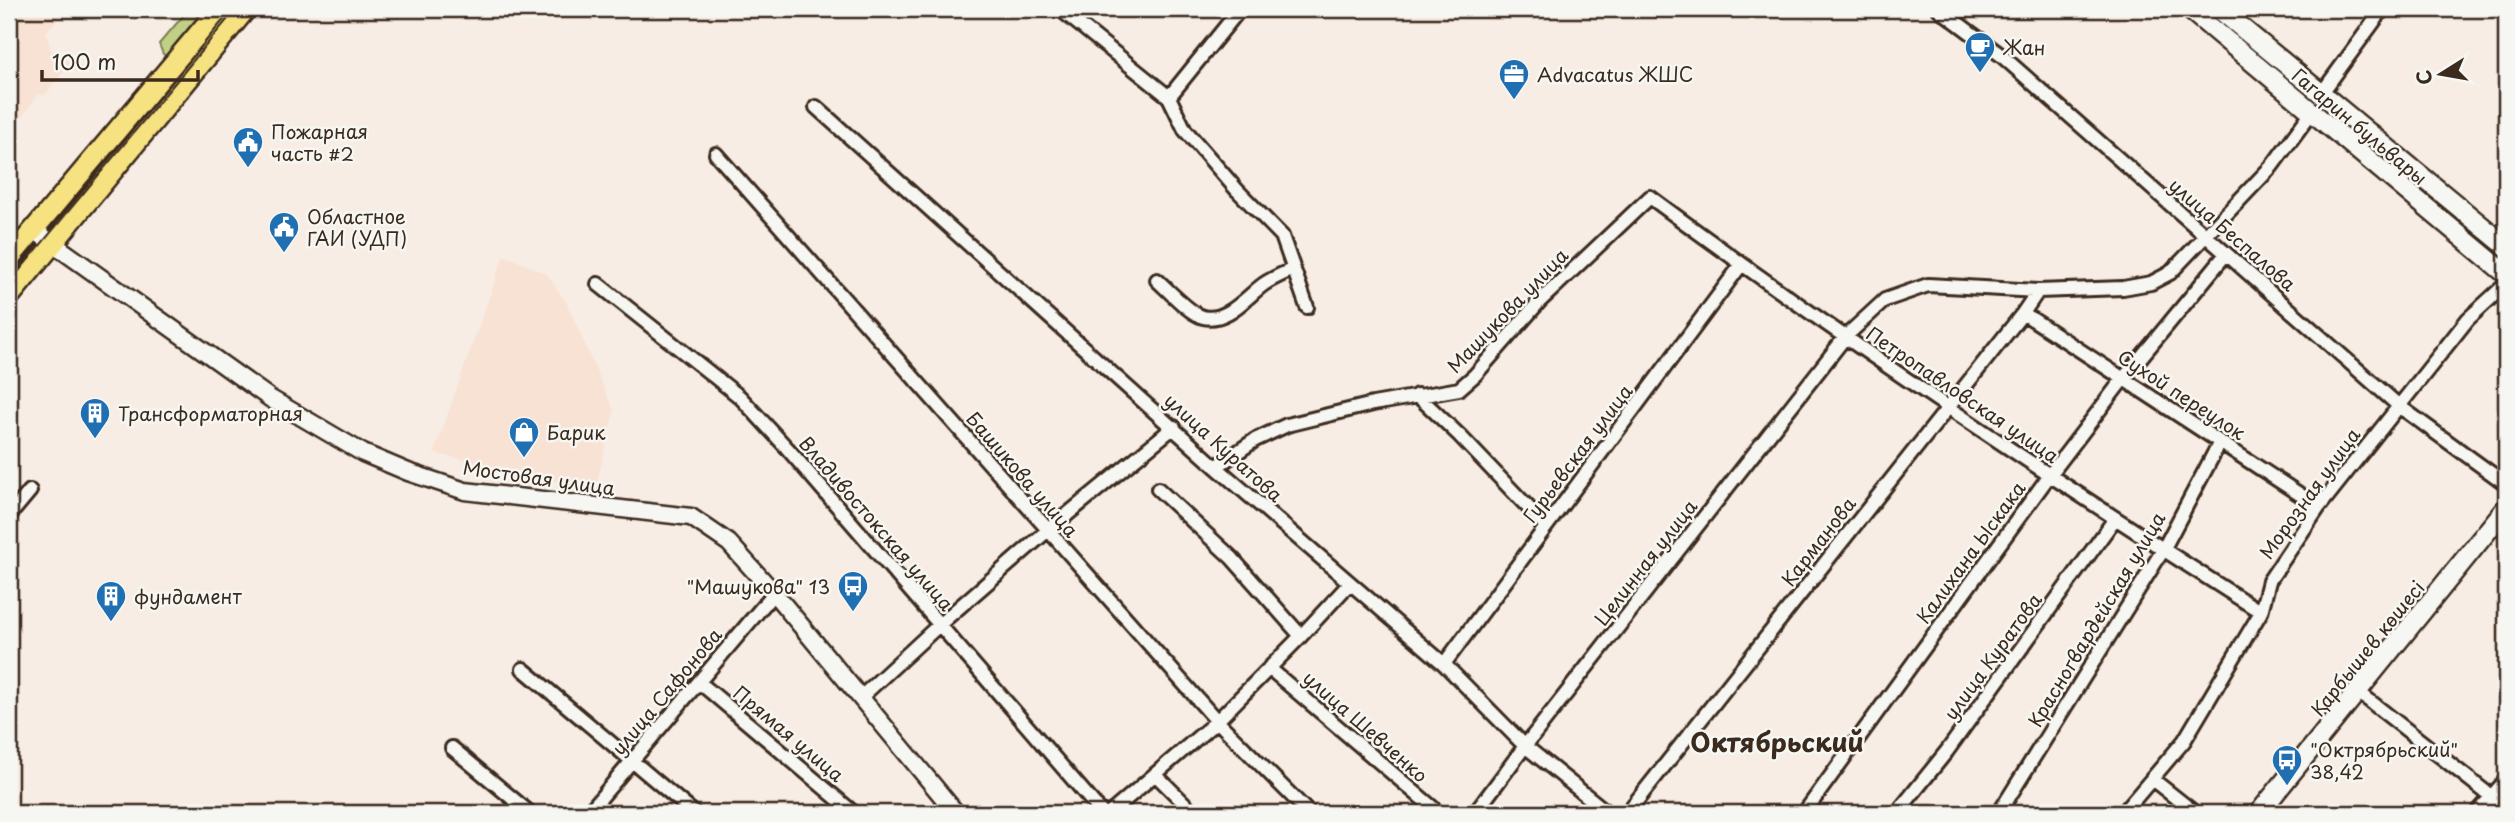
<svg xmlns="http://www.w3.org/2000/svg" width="2515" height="822" font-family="'Playpen Sans',sans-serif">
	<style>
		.built { fill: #f8e2d3 }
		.green { fill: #c0d186; stroke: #7e7e52; stroke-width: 2 }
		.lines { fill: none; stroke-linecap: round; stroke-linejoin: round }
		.minor-casing { stroke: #3b2a1e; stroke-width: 18 }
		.tertiary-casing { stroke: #3b2a1e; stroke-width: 21 }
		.secondary-casing { stroke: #3b2a1e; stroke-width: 23 }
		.primary-casing { stroke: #3b2a1e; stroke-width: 24 }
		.minor { stroke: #f6f6f2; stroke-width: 12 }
		.tertiary { stroke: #f6f6f2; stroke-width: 16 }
		.secondary { stroke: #f6f6f2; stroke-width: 18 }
		.primary { stroke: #f7e281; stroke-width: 19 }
		.tram { stroke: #3b2a1e; stroke-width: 2 }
		.labels { text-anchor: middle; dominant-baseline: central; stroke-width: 5; stroke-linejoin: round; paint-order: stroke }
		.poi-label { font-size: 19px; fill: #3b2a1e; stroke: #f6f6f2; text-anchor: start }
		.street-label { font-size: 19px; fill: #3b2a1e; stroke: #f6f6f2 }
		.district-label { font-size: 26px; font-weight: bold; fill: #3b2a1e; stroke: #f6f6f2 }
	</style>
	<rect width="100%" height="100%" fill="#f7ede4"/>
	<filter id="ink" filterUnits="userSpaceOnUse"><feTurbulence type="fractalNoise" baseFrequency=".0143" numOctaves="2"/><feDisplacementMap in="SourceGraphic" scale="14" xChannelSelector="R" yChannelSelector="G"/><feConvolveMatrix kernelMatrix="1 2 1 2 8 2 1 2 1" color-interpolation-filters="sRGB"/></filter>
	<g filter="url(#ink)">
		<!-- built -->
		<path class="built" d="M9,9H67L46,32L51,51L82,67L77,72L66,68L44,96L39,93L9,136Z
			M107,9H150L141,18L118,19Z
			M504,255L547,274L567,304L614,411L595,490L434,453Z"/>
		<!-- green -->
		<path class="green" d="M189,9H209L169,58L163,54L159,44Z"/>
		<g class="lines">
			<!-- minor casing -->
			<g class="minor-casing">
				<path id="minor" d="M1060,9L1169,97L1185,130L1237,190L1282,236L1307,307
					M1939,9L2002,56L2399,406L2506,484
					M2321,94L2383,9
					M1169,97L1240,9
					M816,107L1216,467L1444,664L1525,746L1608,813
					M716,154L1217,721L1309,813
					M1157,280C1167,289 1190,314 1203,317C1227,323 1247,296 1264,284C1273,278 1283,274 1293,269
					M598,284L740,397L787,448L1102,813
					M2023,313L2319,507
					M1417,395L1460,436L1546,526
					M1216,467L1255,440L1287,425L1373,404L1459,389L1475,375L1539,302L1650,197C1848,344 2054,480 2261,612
					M1158,489L1232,558L1301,636
					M9,516L30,491
					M1444,664L1741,265
					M1269,668L1439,813
					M523,669L694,813
					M699,682L854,813
					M2357,691L2506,808
					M860,698L940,624L1047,531L1174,427
					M452,748L530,813
					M1155,774L1194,813
					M2152,779L2195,813
					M588,813L774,593
					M1110,813L1217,721L1301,636L1350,583
					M1475,813L1525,746L1846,336L1885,300L1928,285L2038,291L2123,288L2151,283L2170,273L2272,166L2311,113
					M1627,813L2023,313L2038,291
					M1804,813L2049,476L2123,379L2226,254
					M1897,813L1947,751L2114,520
					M1999,813L2163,550L2220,442
					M2123,813L2184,741L2261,612L2269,581L2319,507L2468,319L2506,284
					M2477,813L2506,780"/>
			</g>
			<!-- tertiary casing -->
			<g class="tertiary-casing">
				<path id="tertiary" d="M34,230L271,399L363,453L408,472L465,491L691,517L729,543L774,593L956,813"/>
			</g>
			<!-- secondary casing -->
			<g class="secondary-casing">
				<path id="secondary" d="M2189,9L2506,274
					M2219,9L2506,246
					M2259,813L2506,508"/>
			</g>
			<!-- primary casing -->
			<g class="primary-casing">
				<path id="primary" d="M9,259L219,9
					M9,297L246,9"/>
			</g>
			<!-- minor -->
			<use href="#minor" class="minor"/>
			<!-- tertiary -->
			<use href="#tertiary" class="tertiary"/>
			<!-- secondary -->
			<use href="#secondary" class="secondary"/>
			<!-- primary -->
			<use href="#primary" class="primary"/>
			<!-- tram -->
			<path class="tram" d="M9,283L236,9"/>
		</g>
	</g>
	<!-- icons -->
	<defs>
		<g id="cafe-pin" transform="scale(1.575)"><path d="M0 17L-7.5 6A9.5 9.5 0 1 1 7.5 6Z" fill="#1f6fb2" stroke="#f6f6f2"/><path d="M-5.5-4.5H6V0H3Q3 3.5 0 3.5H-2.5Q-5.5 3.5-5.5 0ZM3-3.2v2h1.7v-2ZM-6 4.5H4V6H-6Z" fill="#fff"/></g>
		<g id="office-pin" transform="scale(1.575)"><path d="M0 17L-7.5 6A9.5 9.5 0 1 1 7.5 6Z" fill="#1f6fb2" stroke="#f6f6f2"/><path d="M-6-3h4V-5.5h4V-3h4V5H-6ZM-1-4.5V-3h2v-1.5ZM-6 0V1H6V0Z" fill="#fff"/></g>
		<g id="civic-pin" transform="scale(1.575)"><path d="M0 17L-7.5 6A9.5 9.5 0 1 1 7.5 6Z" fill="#1f6fb2" stroke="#f6f6f2"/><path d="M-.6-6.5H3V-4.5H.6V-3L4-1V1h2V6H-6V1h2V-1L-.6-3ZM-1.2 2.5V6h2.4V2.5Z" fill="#fff"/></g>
		<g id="building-pin" transform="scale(1.575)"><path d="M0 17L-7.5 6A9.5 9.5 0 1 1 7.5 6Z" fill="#1f6fb2" stroke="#f6f6f2"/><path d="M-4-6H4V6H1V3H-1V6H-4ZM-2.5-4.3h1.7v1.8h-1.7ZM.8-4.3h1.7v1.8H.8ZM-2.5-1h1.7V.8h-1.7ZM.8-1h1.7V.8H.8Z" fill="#fff"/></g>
		<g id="shop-pin" transform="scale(1.575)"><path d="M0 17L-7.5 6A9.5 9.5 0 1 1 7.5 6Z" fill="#1f6fb2" stroke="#f6f6f2"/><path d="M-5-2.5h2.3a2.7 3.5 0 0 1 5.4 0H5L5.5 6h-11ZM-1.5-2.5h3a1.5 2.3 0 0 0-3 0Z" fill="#fff"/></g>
		<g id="bus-pin" transform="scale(1.575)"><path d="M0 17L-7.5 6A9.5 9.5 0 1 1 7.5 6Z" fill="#1f6fb2" stroke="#f6f6f2"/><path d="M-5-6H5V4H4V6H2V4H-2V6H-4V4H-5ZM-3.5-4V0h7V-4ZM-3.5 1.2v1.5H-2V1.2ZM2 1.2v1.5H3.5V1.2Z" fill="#fff"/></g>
	</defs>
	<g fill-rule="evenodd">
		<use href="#cafe-pin" x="1980" y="47"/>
		<use href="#office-pin" x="1514" y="74"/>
		<use href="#civic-pin" x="248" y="142"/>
		<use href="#civic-pin" x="284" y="227"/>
		<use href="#building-pin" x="95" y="413"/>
		<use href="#shop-pin" x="524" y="432"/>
		<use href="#bus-pin" x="853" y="586"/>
		<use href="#building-pin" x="111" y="596"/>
		<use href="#bus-pin" x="2287" y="760"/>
	</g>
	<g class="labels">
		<!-- poi labels -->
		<g class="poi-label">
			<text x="2003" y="47">Жан</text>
			<text x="1537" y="74">Advacatus ЖШС</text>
			<text x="271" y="131">Пожарная<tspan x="271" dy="22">часть #2</tspan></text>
			<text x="307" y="216">Областное<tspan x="307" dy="22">ГАИ (УДП)</tspan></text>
			<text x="118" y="413">Трансформаторная</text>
			<text x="547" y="432">Барик</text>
			<text x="830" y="586" text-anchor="end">"Машукова" 13</text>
			<text x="134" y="596">фундамент</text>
			<text x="2310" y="749">"Октрябрьский"<tspan x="2310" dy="22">38,42</tspan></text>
		</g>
		<!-- street labels -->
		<g class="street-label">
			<text transform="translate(2360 126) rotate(40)">Гагарин бульвары</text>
			<text transform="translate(2233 234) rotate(41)">улица Беспалова</text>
			<text transform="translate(1507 310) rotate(-46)">Машукова улица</text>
			<text transform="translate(1963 394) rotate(34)">Петропавловская улица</text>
			<text transform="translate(2182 394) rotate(33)">Сухой переулок</text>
			<text transform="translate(1224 447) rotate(42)">улица Куратова</text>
			<text transform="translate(1577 453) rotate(-53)">Гурьевская улица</text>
			<text transform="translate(1023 474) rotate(49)">Башикова улица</text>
			<text transform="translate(539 477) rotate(8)">Мостовая улица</text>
			<text transform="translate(2309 493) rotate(-54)">Морозная улица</text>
			<text transform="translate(877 523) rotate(49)">Владивостокская улица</text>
			<text transform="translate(1818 541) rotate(-52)">Карманова</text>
			<text transform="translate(1970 552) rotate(-54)">Калихана Ыскака</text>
			<text transform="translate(1645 562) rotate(-52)">Целинная улица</text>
			<text transform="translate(2096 619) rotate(-59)">Красногвардейская улица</text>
			<text transform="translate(2367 648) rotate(-51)">Қарбышев көшесі</text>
			<text transform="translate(1992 656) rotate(-54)">улица Куратова</text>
			<text transform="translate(666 691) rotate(-50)">улица Сафонова</text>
			<text transform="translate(1366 726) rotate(41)">улица Шевченко</text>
			<text transform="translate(789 733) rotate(40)">Прямая улица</text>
		</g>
		<!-- district labels -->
		<g class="district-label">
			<text x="1777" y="741">Октябрьский</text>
		</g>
	</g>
	<!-- margin -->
	<rect width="2515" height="822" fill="none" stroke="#f6f6f2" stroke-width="35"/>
	<rect x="18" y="18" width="2480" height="787" fill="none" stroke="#3b2a1e" stroke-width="2.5" filter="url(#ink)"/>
	<!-- north arrow -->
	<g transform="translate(2441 74) rotate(259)" stroke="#f6f6f2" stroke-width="5" paint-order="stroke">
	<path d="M0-5L12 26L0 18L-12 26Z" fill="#3b2a1e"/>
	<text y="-10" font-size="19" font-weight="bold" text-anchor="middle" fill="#3b2a1e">С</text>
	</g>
	<!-- scale -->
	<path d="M42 70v10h156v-10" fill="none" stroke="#3b2a1e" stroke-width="3.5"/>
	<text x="52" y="70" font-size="21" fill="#3b2a1e" stroke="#f6f6f2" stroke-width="5" paint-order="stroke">100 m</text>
</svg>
